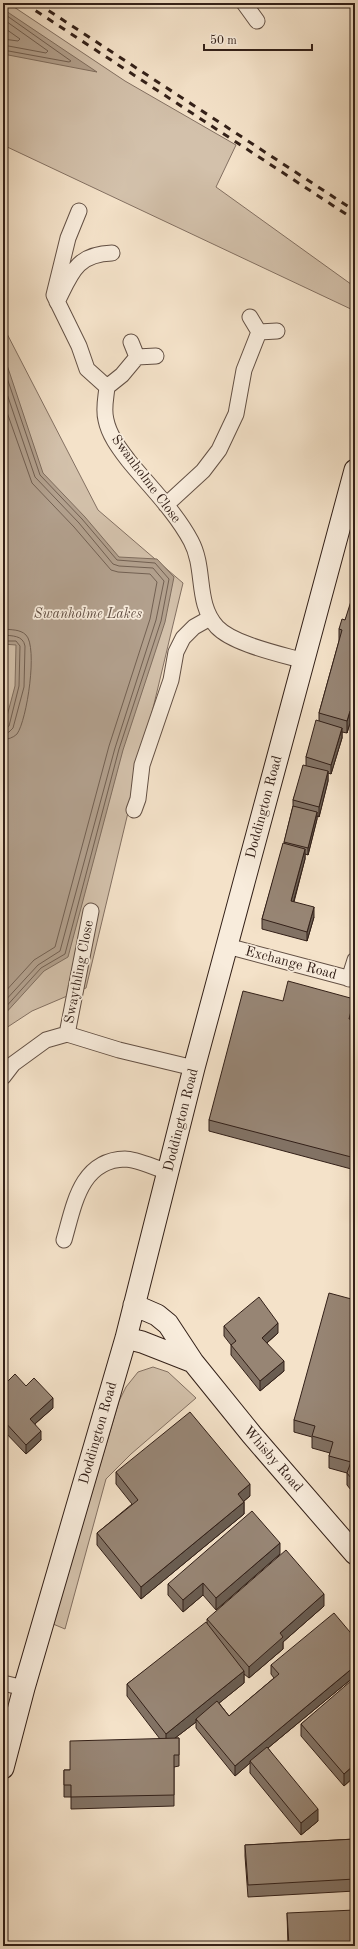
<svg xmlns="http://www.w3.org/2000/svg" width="358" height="1949" font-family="'Old Standard TT',serif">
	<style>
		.green { fill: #d3c1ab; stroke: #837062 }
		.water { fill: #b2a08d; stroke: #7f6d5e }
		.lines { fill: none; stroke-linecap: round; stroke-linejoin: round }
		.shore { stroke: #726052; stroke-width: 1 }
		.street-casing { stroke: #635044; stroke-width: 17 }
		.secondary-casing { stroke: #332018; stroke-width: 23 }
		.street { stroke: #f8ecdc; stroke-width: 15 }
		.secondary { stroke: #f8ecdc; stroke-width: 21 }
		.rail { stroke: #332018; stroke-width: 3; stroke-dasharray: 7 7; stroke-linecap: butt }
		.wall { fill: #827264; stroke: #332018 }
		.shaded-wall { fill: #6a5d51; stroke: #332018 }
		.building { fill: #978574; stroke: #332018 }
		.labels { text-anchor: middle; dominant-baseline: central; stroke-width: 3.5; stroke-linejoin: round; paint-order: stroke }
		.street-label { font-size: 14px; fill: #332018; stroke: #f8ecdc }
		.park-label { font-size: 14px; font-style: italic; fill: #635044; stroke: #f8ecdc }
	</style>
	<rect width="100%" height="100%" fill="#f4e2c9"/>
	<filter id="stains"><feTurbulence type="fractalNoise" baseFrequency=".005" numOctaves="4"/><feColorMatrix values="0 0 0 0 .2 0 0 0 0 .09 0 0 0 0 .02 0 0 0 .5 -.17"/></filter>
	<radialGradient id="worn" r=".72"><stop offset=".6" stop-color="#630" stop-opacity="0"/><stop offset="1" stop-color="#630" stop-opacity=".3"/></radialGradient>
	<!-- green -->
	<path class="green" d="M3,3H8L125,81L236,145L216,187L355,287V311L3,145Z
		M3,326L98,510L183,583L86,988L32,1011L3,1030Z
		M153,1367L168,1372L196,1398L131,1454L106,1479L65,1629L53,1624L119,1401L126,1387L138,1372Z"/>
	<!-- water -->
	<path class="water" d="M3,9L97,72L3,54Z
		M3,353L43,473L85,517L119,557L157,559L174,577L165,622L123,750L68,957L44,971L3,1016V731L15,686L16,645L3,644Z"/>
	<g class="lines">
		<!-- shore -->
		<path class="shore" d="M3,13L71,61L69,62L3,50
			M3,19L48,51L46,53L3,45
			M3,27L20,39L18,41L3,39
			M3,366L40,475L82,519L117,560L155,563L169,579L161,621L119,749L65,954L41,968L3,1010
			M3,382L35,477L79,523L113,564L119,566L153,568L164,581L156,620L115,748L60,951L38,965L3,1003
			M3,401L32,483L74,527L111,570L118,572L150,574L157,582L150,619L109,746L55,947L34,960L3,994
			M3,629C11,630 20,629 26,635C38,647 27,720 17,734C13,738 8,739 3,740
			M3,635C12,636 23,635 25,646L24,687L13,728L9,732L3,734
			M3,641H16L20,646L19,686L9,726L3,729"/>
		<!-- street casing -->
		<g class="street-casing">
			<path id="street" d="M244,3L257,21
				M79,211L68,238L54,295L79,346L87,369L107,387C106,398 103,409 106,420C109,435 119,448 128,460C149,486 175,511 191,541C206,569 195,603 217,627C233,644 280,654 304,661
				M57,302C71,274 76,254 112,253
				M250,317L259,332L277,331
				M131,342L137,357L156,356
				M107,387L122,375L137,357
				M166,505L203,471L219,450L236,414L244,370L259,332
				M134,810L138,799L142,765L171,680L176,652L183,638L194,627L210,618
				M227,946L355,980
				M349,979L355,960
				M67,1034L91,911
				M3,1077L13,1064L46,1040L67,1034L119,1050L194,1068
				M64,1240C74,1206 80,1160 125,1159C137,1159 157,1169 169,1172
				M3,1683L24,1688"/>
		</g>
		<!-- secondary casing -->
		<g class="secondary-casing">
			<path id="secondary" d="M134,1305L157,1315L168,1324L193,1362L252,1435L355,1554
				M126,1338L142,1342L193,1362
				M3,1768L24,1688L126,1338L194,1068L355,470"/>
		</g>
		<!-- street -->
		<use href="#street" class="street"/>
		<!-- secondary -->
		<use href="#secondary" class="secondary"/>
		<!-- rail -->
		<path class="rail" d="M24,3L355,220
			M37,3L355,211"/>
	</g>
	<!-- wall -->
	<path class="wall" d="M355,599V724L350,723L347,733L342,732V738L331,774L328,773V781L319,817L317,816V819L308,855L305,854V859L294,902L314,917L307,941L262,929V919L284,843L293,806V800L306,765V757L319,721V713L339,641V629L345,620Z
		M283,1001L354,1011L352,1020H355V1170L209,1131V1120Z
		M355,1300V1495L347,1485V1473L329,1468V1456L330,1453L312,1448V1437L294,1432V1420Z
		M224,1326L278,1333L267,1343L284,1371L260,1391L231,1355V1345L224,1336Z
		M3,1386L53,1408L35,1424L41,1440L26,1454L3,1430Z
		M116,1472L250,1496L244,1501V1514L141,1599L97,1545V1533L132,1504L116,1484Z
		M280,1554L216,1610L203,1595L183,1612L168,1595V1584Z
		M324,1606L283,1642V1649L249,1678L244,1674V1683L219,1703L229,1716L274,1678L271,1674V1665L355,1676L268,1748L318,1821L301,1835L250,1773V1763L235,1776L196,1728V1722L175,1738H179V1766L174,1767V1806L71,1809V1797H64V1770H70L160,1739L127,1696V1684L207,1624V1619Z
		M355,1683V1776L344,1786L301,1736V1724Z
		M355,1839V1891L248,1897L245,1856V1845Z
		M287,1913L355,1946H288Z"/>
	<!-- shaded-wall -->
	<path class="shaded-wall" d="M355,694V706L352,703Z
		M350,711V723L347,733V721Z
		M342,728V738L331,774V765Z
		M328,771V781L319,817V807Z
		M317,812V819L308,855V848Z
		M305,849V859L291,911V901Z
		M314,907V917L307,941V932Z
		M354,999V1011L349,1031V1019Z
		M278,1323V1333L262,1347V1338Z
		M284,1361V1371L260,1391V1381Z
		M53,1398V1408L30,1428V1419Z
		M41,1431V1440L26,1454V1445Z
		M250,1484V1496L238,1506V1494Z
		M244,1502V1514L141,1599V1587Z
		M280,1543V1554L216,1610V1598Z
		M203,1583V1595L183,1612V1600Z
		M324,1594V1606L283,1642V1649L249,1678V1667L280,1633Z
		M355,1666V1676L251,1762L250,1761V1763L235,1776V1766Z
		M244,1671V1683L197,1721L196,1719V1722L166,1745V1734Z
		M355,1764V1776L344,1786V1774Z
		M318,1809V1821L301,1835V1823Z"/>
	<!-- building -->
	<path class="building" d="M352,598L355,599V694L352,703H355V712L350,711L347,721L319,713L342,630L339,629L342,619L345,620Z
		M316,720L342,728L331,765L306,757Z
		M303,765L328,771L319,807L293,800Z
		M293,806L317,812L308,848L284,842Z
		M283,843L305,849L291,901L314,907L307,932L262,919Z
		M288,981L354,999L349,1019L355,1020V1158L209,1120L243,991L283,1001Z
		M329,1293L355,1300V1483L347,1473L351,1462L329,1456L333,1442L312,1436L315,1426L294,1420Z
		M259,1297L278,1323L262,1338L284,1361L260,1381L231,1345L236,1341L224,1326Z
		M15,1374L26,1386L34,1378L53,1398L30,1419L41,1431L26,1445L3,1420V1386Z
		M190,1412L250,1484L238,1494L244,1502L141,1587L97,1533L138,1500L116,1472Z
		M252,1511L280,1543L216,1598L203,1583L183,1600L168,1584Z
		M286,1550L324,1594L280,1633L283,1637L249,1667L207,1619Z
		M334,1613L355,1638V1666L235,1766L196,1719L217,1701L229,1716L279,1674L271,1665Z
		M206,1622L244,1671L166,1734L127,1684Z
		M352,1680L355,1683V1764L344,1774L301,1724Z
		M179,1738V1755H174V1795L71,1797V1785H64V1770H70V1741Z
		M267,1747L318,1809L301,1823L250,1761Z
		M355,1839V1879L248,1885L245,1845Z
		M355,1910V1946H289L287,1913Z"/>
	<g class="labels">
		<!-- street labels -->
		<g class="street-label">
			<text transform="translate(146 479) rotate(53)">Swanholme Close</text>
			<text transform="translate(264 807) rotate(-75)">Doddington Road</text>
			<text transform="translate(291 963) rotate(15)">Exchange Road</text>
			<text transform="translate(79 972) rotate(-79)">Swaythling Close</text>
			<text transform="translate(181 1120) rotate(-76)">Doddington Road</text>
			<text transform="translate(98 1433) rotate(-74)">Doddington Road</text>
			<text transform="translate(273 1459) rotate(49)">Whisby Road</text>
		</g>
		<!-- park labels -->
		<g class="park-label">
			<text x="88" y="614">Swanholme Lakes</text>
		</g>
	</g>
	<!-- margin -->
	<rect width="358" height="1949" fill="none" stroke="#f4e2c9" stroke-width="16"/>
	<rect x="4" y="4" width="350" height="1941" fill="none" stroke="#332018" stroke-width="2"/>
	<rect x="8" y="8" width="342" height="1933" fill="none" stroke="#332018"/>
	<!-- scale -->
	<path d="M204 44v6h108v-6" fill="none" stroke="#332018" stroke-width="2"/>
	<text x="210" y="44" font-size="12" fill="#332018" stroke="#f8ecdc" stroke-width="3" paint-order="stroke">50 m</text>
	<rect width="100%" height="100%" filter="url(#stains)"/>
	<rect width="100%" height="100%" fill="url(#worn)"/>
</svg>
